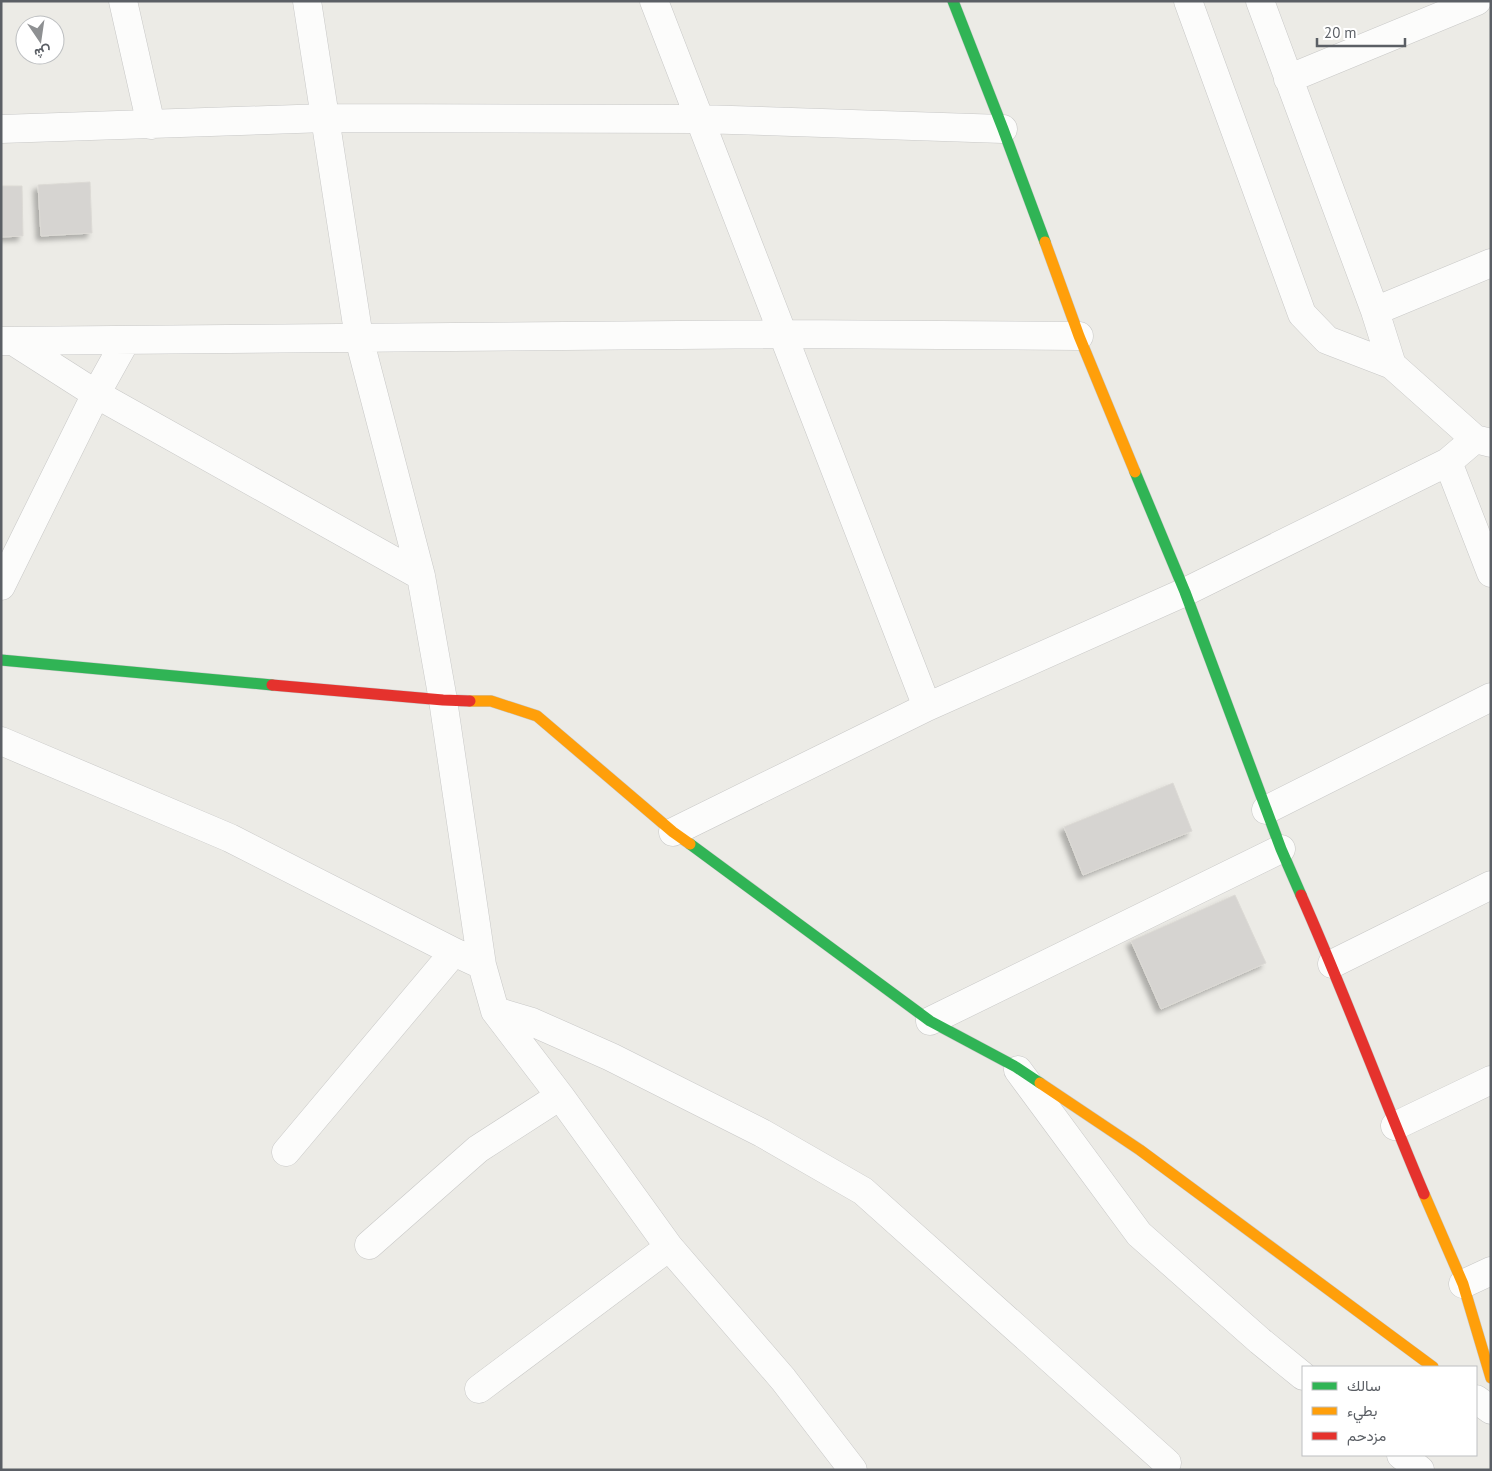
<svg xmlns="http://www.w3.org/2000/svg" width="1492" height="1471" font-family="'PT Sans',Vazirmatn,sans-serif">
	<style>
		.building { fill: #d6d4d1; stroke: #dcdad5; filter: url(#shadow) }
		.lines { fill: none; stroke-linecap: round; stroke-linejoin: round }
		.street-casing { stroke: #c8c8c7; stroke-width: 29 }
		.fast-casing { stroke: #c8c9c8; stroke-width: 12 }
		.slow-casing { stroke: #c8c9c8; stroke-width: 12 }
		.jam-casing { stroke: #c8c9c8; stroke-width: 12 }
		.street { stroke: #fcfcfb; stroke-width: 28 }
		.fast { stroke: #30b455; stroke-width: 11 }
		.slow { stroke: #ff9f0a; stroke-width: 11 }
		.jam { stroke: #e5322d; stroke-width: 11 }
	</style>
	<defs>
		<filter id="shadow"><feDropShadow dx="-4.5" dy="4.5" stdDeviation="2.5" flood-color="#0004"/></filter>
	</defs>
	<rect width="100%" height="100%" fill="#ecebe6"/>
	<!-- building -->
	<path class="building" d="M90,182L92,233L41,236L38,185Z
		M1,186H22L23,236L1,237Z
		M1173,783L1192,831L1083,875L1064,827Z
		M1235,895L1266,963L1161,1009L1131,941Z"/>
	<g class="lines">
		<!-- street casing -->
		<g class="street-casing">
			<path id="street" d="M123,1L151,125
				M307,1L359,338L421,576L443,700L482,965
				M654,1L927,707
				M1188,1L1302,314L1327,340L1392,365L1475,439L1491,443
				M1260,1L1375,311L1392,365
				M1288,79L1477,1
				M1,129L326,118L700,119L1003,129
				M1375,311L1491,263
				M1,341L783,334L1079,336
				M13,341L96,394L421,576
				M1448,462L1491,573
				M1,586L96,394L126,340
				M1,741L230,838L454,952L482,965L495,1011L532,1022L611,1057L762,1133L863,1191L1167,1463
				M1266,810L1491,697
				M673,832L927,707L1185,592L1448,462L1475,439
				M1332,964L1491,885
				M495,1011L560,1096L669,1247L783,1379L853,1470
				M930,1021L1281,849
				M1018,1070L1139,1234L1260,1341L1303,1376
				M1395,1126L1491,1080
				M286,1152L454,952
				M369,1245L478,1149L560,1096
				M1463,1284L1491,1271
				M479,1389L669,1247
				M1476,1399L1491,1410
				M1401,1455L1420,1470"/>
		</g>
		<!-- fast casing -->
		<g class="fast-casing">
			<path id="fast" d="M953,1L1003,129L1045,242
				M1135,472L1185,592L1281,849L1301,895
				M1,660L272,685
				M690,844L930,1021L1016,1067L1040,1083"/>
		</g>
		<!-- slow casing -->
		<g class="slow-casing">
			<path id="slow" d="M1045,242L1079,336L1135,472
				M470,701H491L537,716L673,832L690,844
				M1040,1083L1140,1150L1433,1367
				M1424,1194L1463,1284L1491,1378"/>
		</g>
		<!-- jam casing -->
		<g class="jam-casing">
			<path id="jam" d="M272,685L443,700L470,701
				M1301,895C1345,994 1382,1095 1424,1194"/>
		</g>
		<!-- street -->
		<use href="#street" class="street"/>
		<!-- fast -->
		<use href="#fast" class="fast"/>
		<!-- slow -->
		<use href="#slow" class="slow"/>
		<!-- jam -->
		<use href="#jam" class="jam"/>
	</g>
	<!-- border -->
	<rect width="1492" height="1471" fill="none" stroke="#5b5f65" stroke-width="5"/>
	<!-- legend -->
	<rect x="1302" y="1366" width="175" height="90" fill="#ffffff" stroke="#bdbfc1"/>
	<rect x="1312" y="1382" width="25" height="8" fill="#30b455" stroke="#bdbfc1"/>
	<text x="1347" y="1391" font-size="15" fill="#5b5f65">سالك</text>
	<rect x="1312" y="1407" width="25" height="8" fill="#ff9f0a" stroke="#bdbfc1"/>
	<text x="1347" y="1416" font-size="15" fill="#5b5f65">بطيء</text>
	<rect x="1312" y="1432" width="25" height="8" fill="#e5322d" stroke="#bdbfc1"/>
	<text x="1347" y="1441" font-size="15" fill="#5b5f65">مزدحم</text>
	<!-- north arrow -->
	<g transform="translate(40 40) rotate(167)"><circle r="24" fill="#ffffff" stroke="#bdbfc1"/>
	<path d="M0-4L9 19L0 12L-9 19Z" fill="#8e9092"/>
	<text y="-8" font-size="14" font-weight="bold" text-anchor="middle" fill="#5b5f65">ش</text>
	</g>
	<!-- scale -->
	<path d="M1317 38v8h88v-8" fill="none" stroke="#5b5f65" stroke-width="2.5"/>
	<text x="1324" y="38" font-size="15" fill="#5b5f65" stroke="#ffffff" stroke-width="4" paint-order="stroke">20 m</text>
</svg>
